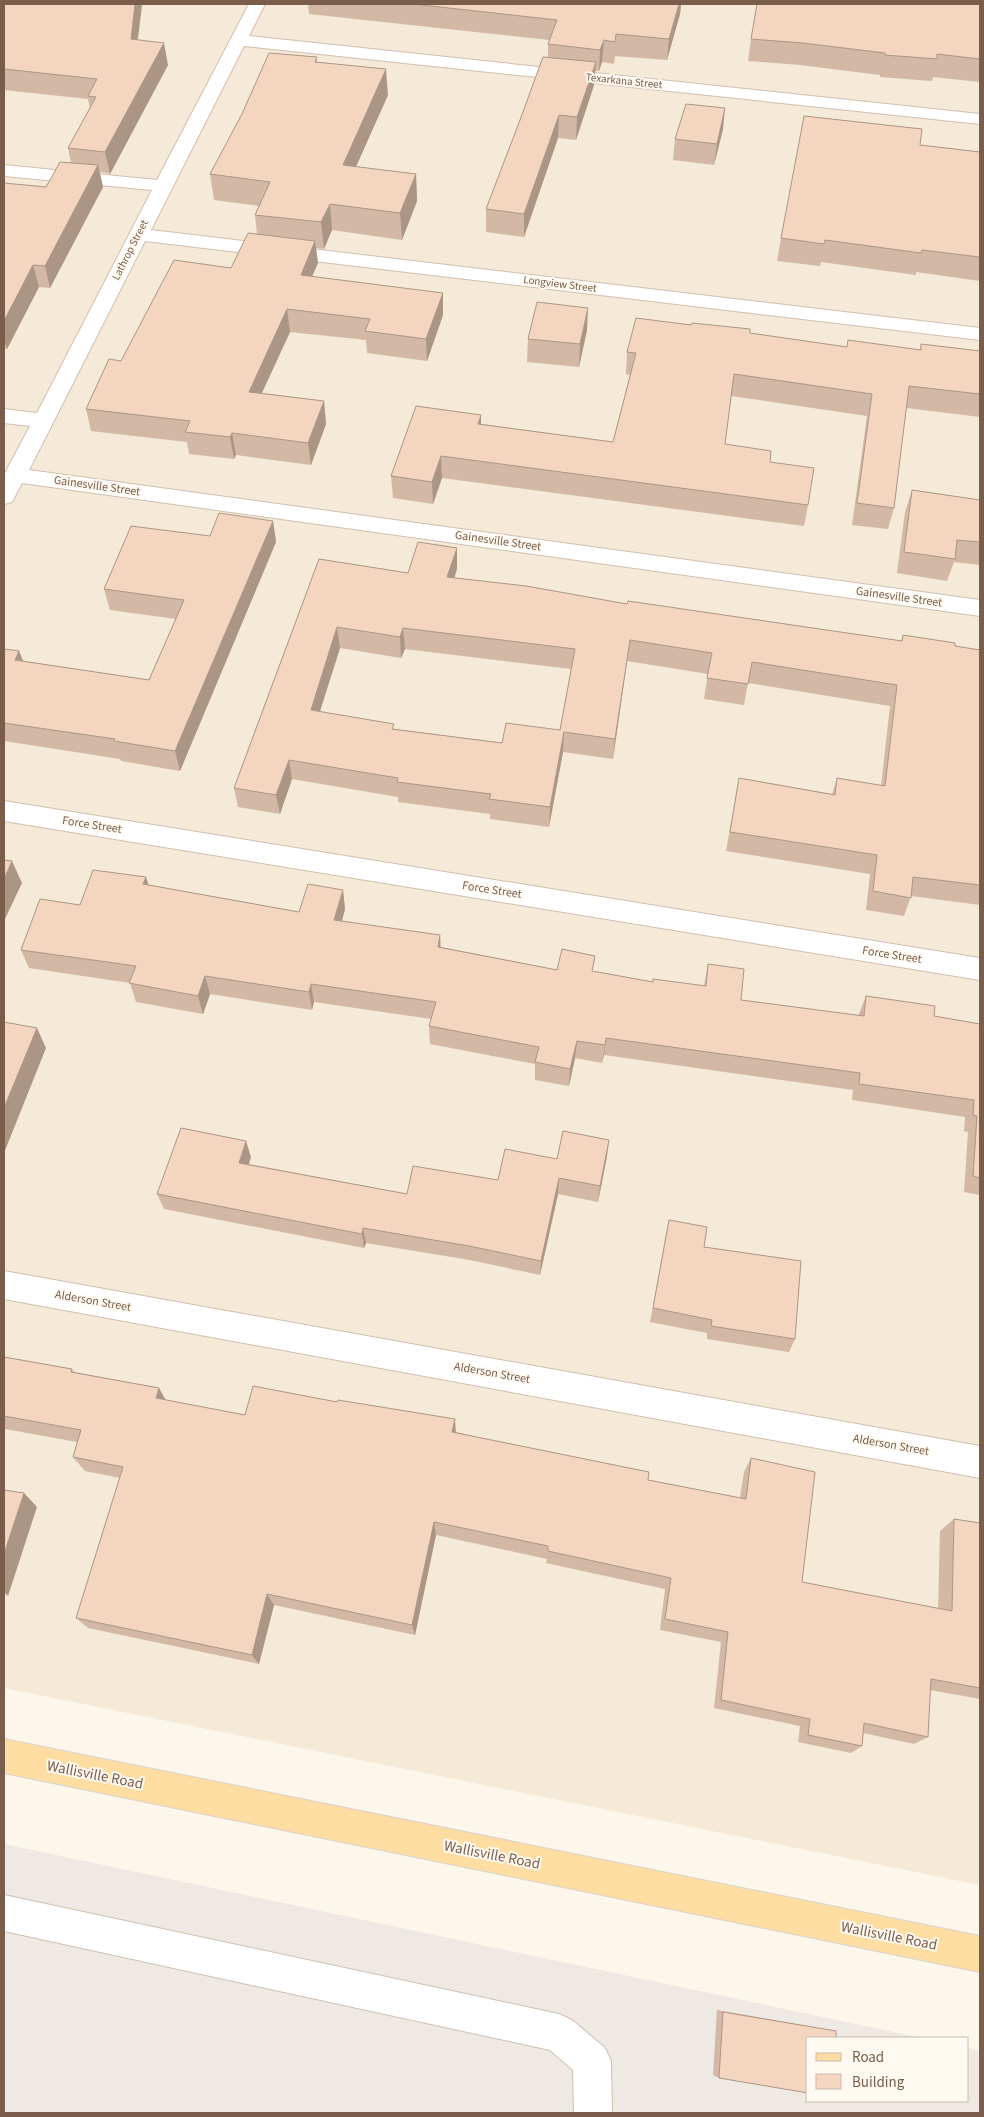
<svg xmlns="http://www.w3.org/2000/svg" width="984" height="2117" font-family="'Source Sans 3',sans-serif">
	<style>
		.residential { fill: #f5e9d8 }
		.industrial { fill: #efe9e3 }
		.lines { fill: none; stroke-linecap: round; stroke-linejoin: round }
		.minor-casing { stroke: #d1bfae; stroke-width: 2 }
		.major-casing { stroke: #dad2cd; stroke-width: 2 }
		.minor { fill: #fff; fill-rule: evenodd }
		.major { fill: #fddda1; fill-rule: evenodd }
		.wall { fill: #d2b8a5; fill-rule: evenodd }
		.shaded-wall { fill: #ab9686 }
		.building { fill: #f4d6c0; stroke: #ab9686; fill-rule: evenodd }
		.labels { text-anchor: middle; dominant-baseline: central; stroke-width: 4; stroke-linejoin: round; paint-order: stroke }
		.far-street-label { font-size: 11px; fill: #7a5d4b; stroke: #fffaf1 }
		.street-label { font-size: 12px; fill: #7a5d4b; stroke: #fffaf1 }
		.near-street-label { font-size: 15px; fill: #7a5d4b; stroke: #fffaf1 }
	</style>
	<rect width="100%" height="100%" fill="#fdf6ea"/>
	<!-- residential -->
	<path class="residential" d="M4,4H980V1885L4,1688Z"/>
	<!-- industrial -->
	<path class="industrial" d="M4,1844L922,2038H808V2101H968V2048L980,2051V2113H4Z"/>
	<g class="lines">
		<!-- minor casing -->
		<g class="minor-casing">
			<path id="minor" d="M249,4H265L249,36L980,114V124L244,46L151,230L980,328V340L145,241L29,470L980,600V616L22,483L12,502L4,504V475L30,426L4,423V409L37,413L152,190L4,176V165L157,180Z
				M4,801L980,958V980L4,821Z
				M4,1271L980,1446V1478L4,1299Z
				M4,1895L559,2014L572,2020L605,2048L611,2061L612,2113H574L573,2070L550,2050L4,1931Z"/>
		</g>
		<!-- major casing -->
		<g class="major-casing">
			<path id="major" d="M4,1739L980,1936V1972L4,1773Z"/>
		</g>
		<!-- minor -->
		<use href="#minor" class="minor"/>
		<!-- major -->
		<use href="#major" class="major"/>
	</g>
	<!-- wall -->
	<path class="wall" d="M4,4H142L138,40L168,65L110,174L100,172L103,187L50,288L39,287L7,349H4V183L46,187L71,163L68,148L90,108L88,99L4,90Z
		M308,4H681L680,14L667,60L615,56L614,64L602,62L599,71H595L594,85L576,140L558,138L524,237L486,232V209L548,57V44L549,40L309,14Z
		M980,4V82L933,77L932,81L880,77V75L800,65L748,61L751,39Z
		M317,57V62L388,95L356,167L416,174L417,201L402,240L332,230L324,249L316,248L318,263L312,276L443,315L427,361L367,353L366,340L290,332L262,393L324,401L326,424L311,465L236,455L234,459L189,454L187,442L91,431L86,409L121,361L231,268L257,234L255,215L259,206L214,200L210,174Z
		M723,129L714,165L673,160L675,139Z
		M920,145L980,152V281L916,272V275L821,262L820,266L777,261L781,238Z
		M587,330L579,367L527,362L528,339Z
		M750,333L847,347L920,350L921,344L980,351V417L906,408L894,508L888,529L852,525L867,416L731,396L725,444L770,462L808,505L804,526L442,478L433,504L393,498L391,476L481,415V424L613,442L630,375L626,374L627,352Z
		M912,490L980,500V565L954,562L947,581L897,573L905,512Z
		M273,521L276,542L180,771L121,761L120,759L4,741V649L19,651L23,661L149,680L176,619L110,610L104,589L210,536Z
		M319,559L408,573L457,569L454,578L627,604L901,641L903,635L955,646L980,650V905L911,896L904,916L866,910L870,874L726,851L739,778L832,794L837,778L881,786L890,706L748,683L744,705L704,699L708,674L627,661L613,759L563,752L549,827L490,819V814L398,802V797L292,779L280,814L238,807L234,788ZM340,648L401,658L405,649L571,669L560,730L502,743L394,729L320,711Z
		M146,877L148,885L299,912L343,890L345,909L342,921L441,947L557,970L593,971L653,982L704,986L708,964L741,1000L858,1016L866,996L934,1016L980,1024V1195L964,1192L968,1132L964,1131L965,1117L852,1100L853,1090L604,1055L602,1063L575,1058L569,1086L535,1080V1064L430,1044L429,1026L431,1019L314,1002L312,1010L210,994L203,1014L136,1002L130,983L29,968L21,950L80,905Z
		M607,1156L598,1202L558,1194L540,1275L470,1260L366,1243L364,1248L164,1209L157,1194L251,1157L249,1164L407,1194L498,1180L557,1159Z
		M669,1220L704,1247L795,1339L789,1352L707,1339V1333L650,1322L666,1235Z
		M4,1357L72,1369L74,1372L159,1388L165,1400L245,1415L456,1432L648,1480L740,1498L744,1472L751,1458L802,1582L938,1609L940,1531L954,1519L980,1523V1699L930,1690L928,1737L914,1744L863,1733L862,1746L851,1753L798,1742L800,1726L714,1708L721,1642L660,1630L665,1589L546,1563L547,1559L436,1535L415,1635L274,1605L259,1664L88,1628L76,1618L120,1478L85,1471L73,1457L77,1442L5,1429L4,1431Z
		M717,2010L836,2031L719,2078L713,2075Z"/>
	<!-- shaded-wall -->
	<path class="shaded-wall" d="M135,4H142L135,61L131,39Z
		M679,4H681L680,14L667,60L669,39Z
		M604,40L602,62L599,71L600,50Z
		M164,43L168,65L110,174L105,152Z
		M596,62L594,85L576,140L577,117Z
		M386,69L388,95L345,191L343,165Z
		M725,108L723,129L714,165L717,144Z
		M559,115L558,138L524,237V214Z
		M98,165L103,187L50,288L45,266Z
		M416,174L417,201L402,240L400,213Z
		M330,204L332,230L324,249L321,222Z
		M315,241L318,263L303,297L301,275Z
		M33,265L39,287L7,349L4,338V321Z
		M443,293V315L427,361L426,339Z
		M588,308L587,330L579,367L580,344Z
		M287,309L290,332L252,414L249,392Z
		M324,401L326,424L311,465L308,443Z
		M481,415V437L478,424Z
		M232,433L236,455L234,459L230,437Z
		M441,456L442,478L433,504L432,482Z
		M273,521L276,542L180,771L175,751Z
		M457,548V569L448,598L447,577Z
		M337,627L340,648L314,730L311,710Z
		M403,628L405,649L401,658L400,637Z
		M630,640L613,759L615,739Z
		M19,651L27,671L15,660Z
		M564,732L563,752L549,827L550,807Z
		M289,760L292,779L280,814L276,795Z
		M12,861L22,883L4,921V879Z
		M146,877L152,896L143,884Z
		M343,890L345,909L337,938L334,920Z
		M440,935L441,954L438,947Z
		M205,976L210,994L203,1014L198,996Z
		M311,984L314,1002L312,1010L309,992Z
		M37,1028L46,1048L4,1153V1108Z
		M606,1038L604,1055L602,1063L605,1045Z
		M577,1041L575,1058L569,1086L570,1069Z
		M609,1140L607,1156L598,1202L600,1186Z
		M246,1141L251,1157L244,1178L239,1163Z
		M559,1178L558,1194L540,1275L541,1261Z
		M363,1228L366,1243L364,1248L362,1234Z
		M159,1388L168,1404L156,1398Z
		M455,1419L456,1435L452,1432Z
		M24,1493L37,1507L8,1596L4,1592V1554Z
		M434,1522L436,1535L415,1635L412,1625Z
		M267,1594L274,1605L259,1664L252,1655Z"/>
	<!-- building -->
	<path class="building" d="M4,4H135L131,39L164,43L105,152L68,148L96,97L88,96L97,79L4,69Z
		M413,4H679L669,39L616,34L615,42L604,40L600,50L548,44L557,20Z
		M757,4H980V59L937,54V59L885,55V53L803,43L751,39Z
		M269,53L317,57L315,62L386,69L343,165L416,174L400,213L330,204L321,222L255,215L270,182L210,174L242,114Z
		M543,57L596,62L577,117L559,115L524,214L486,209L520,120Z
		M686,104L725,108L717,144L675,139Z
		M804,116L922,129L920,145L980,152V257L922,250L921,253L825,240L824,244L781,238Z
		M60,162L98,165L45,266L33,265L4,321V183L46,187Z
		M248,233L315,241L301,275L443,293L426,339L365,331L370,319L287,309L249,392L324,401L308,443L232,433L230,437L185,432L190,421L86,409L109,359L121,361L174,260L231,268Z
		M537,302L588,308L580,344L528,339Z
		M636,318L691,325L692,323L750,329V333L847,347L848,340L921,350V344L980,351V394L909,386L894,508L857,503L872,394L734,374L725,444L771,451L770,462L814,468L808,505L441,456L432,482L391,476L416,406L481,415L478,424L613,442L636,353L627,352Z
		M912,490L980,500V542L957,540L955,559L904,552Z
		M219,513L273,521L175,751L114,741L115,739L4,723V649L19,651L15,660L149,680L184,600L104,589L131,526L210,536Z
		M418,542L457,548L447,577L526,586L627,604L628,601L902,641L903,635L955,643V646L980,650V885L913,877L911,898L873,891L877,855L730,832L739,778L835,795L837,778L885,786L897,685L752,662L748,684L707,678L712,653L630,640L615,739L564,732L550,807L489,799L491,794L397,782L398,778L289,760L276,795L234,788L319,559L408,573ZM337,627L400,637L403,628L575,649L560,730L506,723L502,743L392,729L394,724L311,710Z
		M4,860L12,861L4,879Z
		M93,870L146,877L143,884L299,912L308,884L343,890L334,920L440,935L438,947L557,970L562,949L595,956L592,971L653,982V979L706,986L708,964L744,969L741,1000L864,1016L866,996L935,1006L934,1016L980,1024V1178L973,1176L977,1116L973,1115L974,1100L859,1084L860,1073L606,1038L605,1045L577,1041L570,1069L535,1062L539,1047L429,1026L436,1002L311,984L309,992L205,976L198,996L129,983L136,966L21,950L40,899L80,905Z
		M4,1022L37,1028L4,1108Z
		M181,1128L246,1141L239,1163L407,1194L413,1166L498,1180L505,1149L557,1159L563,1131L609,1140L600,1186L559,1178L541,1261L469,1246L363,1228L362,1234L157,1194Z
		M669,1220L707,1227L704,1247L801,1261L795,1339L711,1326L712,1320L653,1308Z
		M4,1357L72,1369L71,1372L159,1388L156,1398L245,1415L253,1386L337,1402L338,1400L455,1419L452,1432L649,1472L648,1480L746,1499L751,1458L815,1472L802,1582L952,1611L954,1519L980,1523V1688L931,1679L928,1737L864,1723L862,1746L808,1735L810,1719L721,1700L728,1632L665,1619L671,1578L548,1551V1546L434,1522L412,1625L267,1594L252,1655L76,1618L123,1467L73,1457L81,1430L4,1416Z
		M4,1490L24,1493L4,1554Z
		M723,2012L836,2031V2038H808V2093L719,2078Z"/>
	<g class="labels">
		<!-- far-street labels -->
		<g class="far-street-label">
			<text transform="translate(624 81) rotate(6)">Texarkana Street</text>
			<text transform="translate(130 250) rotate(-63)">Lathrop Street</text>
			<text transform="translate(560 284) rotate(7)">Longview Street</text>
		</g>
		<!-- street labels -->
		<g class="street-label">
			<text transform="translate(97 486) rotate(8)">Gainesville Street</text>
			<text transform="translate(498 541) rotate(8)">Gainesville Street</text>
			<text transform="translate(899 597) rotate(8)">Gainesville Street</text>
			<text transform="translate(92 825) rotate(9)">Force Street</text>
			<text transform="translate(492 890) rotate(9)">Force Street</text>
			<text transform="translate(892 955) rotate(9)">Force Street</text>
			<text transform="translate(93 1301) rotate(10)">Alderson Street</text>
			<text transform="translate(492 1373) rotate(10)">Alderson Street</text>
			<text transform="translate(891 1445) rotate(10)">Alderson Street</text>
		</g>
		<!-- near-street labels -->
		<g class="near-street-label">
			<text transform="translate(95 1775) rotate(11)">Wallisville Road</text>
			<text transform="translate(492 1855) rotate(11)">Wallisville Road</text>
			<text transform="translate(889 1936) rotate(11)">Wallisville Road</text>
		</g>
	</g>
	<!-- border -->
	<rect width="984" height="2117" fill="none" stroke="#7a5d4b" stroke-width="10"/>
	<!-- legend -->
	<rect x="806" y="2037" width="162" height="65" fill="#fffaf1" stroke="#cabbaf"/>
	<rect x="816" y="2053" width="25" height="8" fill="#fddda1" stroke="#cabbaf"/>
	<text x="852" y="2062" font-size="15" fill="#7a5d4b">Road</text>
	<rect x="816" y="2074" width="25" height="15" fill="#f4d6c0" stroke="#cabbaf"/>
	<text x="852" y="2087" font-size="15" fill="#7a5d4b">Building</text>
</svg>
